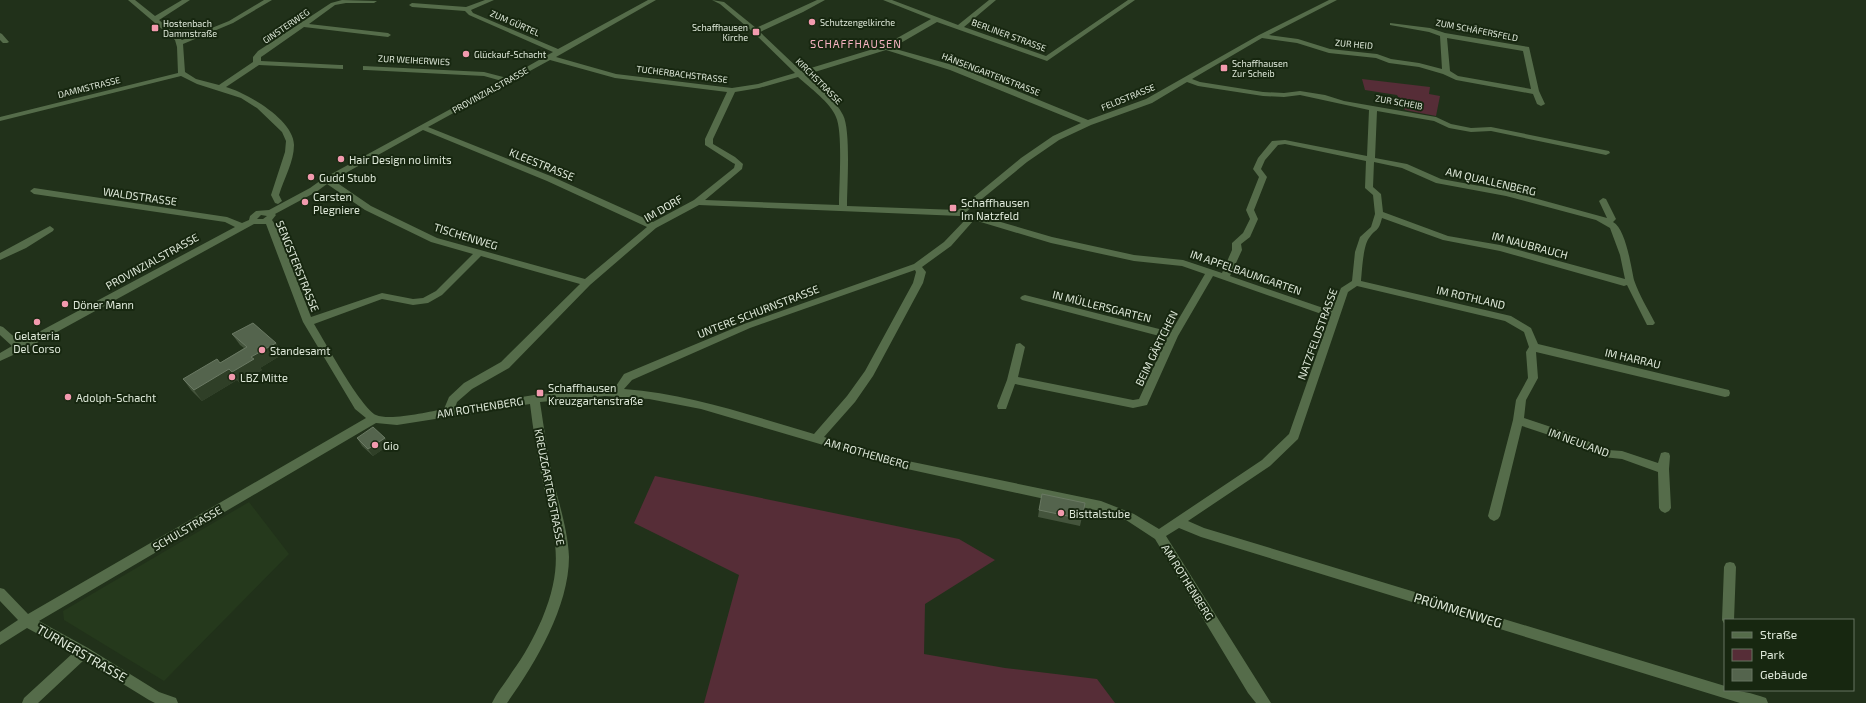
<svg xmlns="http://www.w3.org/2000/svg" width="1866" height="703" font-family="'Exo 2',sans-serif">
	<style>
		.built { fill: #25391c }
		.green { fill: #562d37 }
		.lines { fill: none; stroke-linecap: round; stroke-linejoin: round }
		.minor { fill: #556c4a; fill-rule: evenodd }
		.wall { fill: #44543c }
		.shaded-wall { fill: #2f3f27 }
		.building { fill: #54644d; stroke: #6a7963 }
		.poi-dot { fill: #f29aae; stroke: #172710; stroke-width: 1.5 }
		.labels { text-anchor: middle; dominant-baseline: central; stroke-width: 4; stroke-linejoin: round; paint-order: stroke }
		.far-poi-label { font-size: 9px; fill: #dee8d9; stroke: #172710; text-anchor: start }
		.far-street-label { font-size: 9px; fill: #dee8d9; stroke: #172710 }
		.far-quarter-label { font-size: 11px; letter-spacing: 1px; fill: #f5b2c0; stroke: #172710 }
		.poi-label { font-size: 11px; fill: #dee8d9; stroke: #172710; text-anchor: start }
		.street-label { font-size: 11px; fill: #dee8d9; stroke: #172710 }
		.near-street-label { font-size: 13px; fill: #dee8d9; stroke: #172710 }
	</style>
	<rect width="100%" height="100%" fill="#21311a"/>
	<!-- built -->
	<path class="built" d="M249,502L289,554L164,681L64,620L63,611Z"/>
	<!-- green -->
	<path class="green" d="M1362,79L1430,87L1429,94L1440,96L1436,116L1405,110L1397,95L1365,90Z
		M655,476L959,539L995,560L925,604L924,654L1005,668L1097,679L1115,703H704L739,575L634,523Z"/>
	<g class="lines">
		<!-- minor -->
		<path class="minor" d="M128,0H135L155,16L182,0H190L159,20L182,40L229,21L264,0H272L233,23L183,44L185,72L196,79L219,85L253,62V57L258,51L331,3L342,0L377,1L374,3H346L335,5L309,24L388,33L391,35L388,37L304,27L264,55L261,57V61L340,65H343V69L259,65L226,87C247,93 294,120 294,145C294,162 284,178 279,195L282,201L278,204L275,203L271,195L285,152L286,141L282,132L257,108L241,98L197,84L181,76L0,121V117L178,73L177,47L175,40Z
			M485,0H494L471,10L473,13L558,49L648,0H656L556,57L616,74L732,88L758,84L795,73L753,32L720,4L712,0L724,2L756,28L817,0H825L803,12L760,32L801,71L883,46L931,19L883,0H892L958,25L989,0H996L964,27L1046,56L1128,0H1135L1047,61L937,22L892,48L956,66L1088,120L1146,99L1259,35L1329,0H1337L1269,35L1298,39L1330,49L1377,54L1391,59L1419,63L1442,69L1440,36L1429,32L1390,25V23L1430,28L1445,33L1529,47L1539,91L1545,104L1541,106L1537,104L1533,94L1456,80L1443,74L1419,67L1389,63L1376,58L1329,53L1297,43L1262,38L1192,79L1200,82L1263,92L1284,93L1300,91L1325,95L1344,101L1436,117L1451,124L1471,128L1491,127L1609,151L1610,153L1606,155L1491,131L1471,132L1449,128L1434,121L1377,111L1375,158L1407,164L1441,179L1508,191L1607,218L1599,201L1603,198L1606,199L1616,219L1613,222C1626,229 1631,267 1634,280C1639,295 1648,309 1655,323L1653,325H1647L1627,285L1624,286L1500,251L1443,240L1382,218C1378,233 1377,227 1369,238C1363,246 1362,271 1361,281L1511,316L1531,328L1538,344L1729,390L1730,393L1729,396L1725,397L1536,352L1538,378L1526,400L1524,418L1569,433L1608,450L1622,451L1658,463L1661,453L1665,452L1669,453L1670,456L1669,469L1671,508L1669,511L1665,513L1661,511L1659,508L1658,472L1622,459L1603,457L1561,439L1522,426L1500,516L1498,519L1494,521L1490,519L1488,516L1513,420L1516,400L1528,378L1526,352L1529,347L1524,332L1505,321L1357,286L1348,292L1298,439L1270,466L1188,521L1204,528L1725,686V690C1739,690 1752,693 1766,698L1768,703H1740L1201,537L1179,528L1166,536L1271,703H1256L1248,693L1155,539L1126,520L1100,511L898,467L701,409L649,399L605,396L540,402C544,429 548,456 554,483C560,507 568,532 569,557C569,607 535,664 507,703H492C497,692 506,682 512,672C524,656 534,637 542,619C566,561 554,536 542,479C537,454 533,429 530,404L397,425L376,423L39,621L88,648L159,692L176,698L178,703H155L149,700L84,660L38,703H22L24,698L73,653L27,628L0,645V632L18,620L0,601V588L4,589L28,614L366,418L355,409L303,322L266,224H254L24,350L0,361V353L12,346L0,335V326L3,327L20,342L235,227L225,222L34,194L30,191L34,188L227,217L242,223L249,220L250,216L256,211L269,210L310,188L324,178L502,81L484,76L366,70H363V66L484,72L507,78L553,52L469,15L465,11L412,7L409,5L412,3L466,7ZM1447,38L1523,51L1531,89L1458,76L1450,71ZM886,50L950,70L1081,123L1053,136L1021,158L958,210L847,206C847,187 851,130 843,115C836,100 817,87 805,75ZM550,60L615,78L727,92L705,139V145L733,163L735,164L734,168L694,200L653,222L553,177L428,127ZM798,77C809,87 831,103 836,117C843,132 839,186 839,205L705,200L742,169L743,164L735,157L713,144V139L735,92L759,88ZM1187,82L1198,86L1263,96L1284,97L1300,95L1369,110L1367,156L1285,140L1272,141L1258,158L1253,169L1259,177L1246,210L1250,219L1243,233L1232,243V250L1222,273L1183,260L1134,255L1052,237L966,212L1027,162L1059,140L1091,125L1152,103ZM423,130L547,181L647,227L585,279L437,238L371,206L333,180ZM1285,144L1366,161L1365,188L1373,195L1375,214L1371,227L1360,237L1355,252L1352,281L1341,288L1332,311L1230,276L1242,250L1241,244L1250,237L1258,219L1254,210L1267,177L1261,169L1265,160L1278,145ZM1374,162L1402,168L1436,183L1506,196L1596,220L1610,228L1620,255L1625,279L1500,245L1448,236L1383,212L1381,194L1373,187ZM327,184L365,210L431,242L473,254L436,291L423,298L413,299L382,293L311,317L276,226L272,220L276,215L275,214L316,192ZM699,205L960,216L967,218L944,242L914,264L744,324L624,374L614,389L605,388L534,395L455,408L457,402L472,389L509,368L590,285L656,228ZM261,215L267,216L263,219H257ZM974,220L1051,243L1134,261L1182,266L1205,274L1171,332L1025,295L1022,296L1020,298L1022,300L1167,338L1139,399L1133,400L1018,377L1025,347L1020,343L1016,344L1007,380L997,406L998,409H1006L1015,384L1133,408L1147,405L1178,336L1213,276L1330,317L1289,434L1262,460L1159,529L1134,514L1101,501L898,459L824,437L855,402L873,376L923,283L926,272L922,267L951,246ZM481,256L580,284L501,362L464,383L449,397L444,409C428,412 390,421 376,415C361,408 325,342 314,324L382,299L413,305L428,303L442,295ZM915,270L916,272L913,283L865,371L847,396L814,434C752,416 690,394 624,389L632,380L750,328Z
			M0,33L2,34L9,42L7,43H3L0,40Z
			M50,226L54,229L53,231L26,248L0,260V253Z
			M1730,562L1734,563L1736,567L1734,620H1725V625L1722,620L1724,567L1726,563Z"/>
	</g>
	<!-- wall -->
	<path class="wall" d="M232,334L276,343L283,354L260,368L262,370L240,383L237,380L202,401L191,390L183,379L220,363L244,348L240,345Z
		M357,438H385L389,445L373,456L362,446Z
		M1085,503L1080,526L1038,517L1039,510Z"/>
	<!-- shaded-wall -->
	<path class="shaded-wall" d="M276,343L283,354L260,368L262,370L240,383L232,372L251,357Z
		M229,369L237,380L202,401L194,390Z
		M385,438L389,445L373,456L368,449Z"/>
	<!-- building -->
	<path class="building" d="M253,323L276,343L251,357L254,359L232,372L229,369L194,390L183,379L217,359L220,363L247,347L232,334Z
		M373,427L385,438L368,449L357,438Z
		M1042,494L1085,503L1082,519L1039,510Z"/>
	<!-- markers -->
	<g class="poi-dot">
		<circle cx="812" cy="22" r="4"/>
		<rect x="151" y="24" width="8" height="8" rx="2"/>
		<rect x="752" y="28" width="8" height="8" rx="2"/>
		<circle cx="466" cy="54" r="4"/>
		<rect x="1220" y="64" width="8" height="8" rx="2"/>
		<circle cx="341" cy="159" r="4"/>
		<circle cx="311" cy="177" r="4"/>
		<circle cx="305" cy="202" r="4"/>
		<rect x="949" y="204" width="8" height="8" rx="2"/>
		<circle cx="65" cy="304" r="4"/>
		<circle cx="37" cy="322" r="4"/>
		<circle cx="262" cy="350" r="4"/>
		<circle cx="232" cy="377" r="4"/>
		<rect x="536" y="389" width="8" height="8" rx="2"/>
		<circle cx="68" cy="397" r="4"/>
		<circle cx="375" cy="445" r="4"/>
		<circle cx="1061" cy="513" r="4"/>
	</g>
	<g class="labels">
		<!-- far-poi labels -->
		<g class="far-poi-label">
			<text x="820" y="22">Schutzengelkirche</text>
			<text x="163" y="23">Hostenbach<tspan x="163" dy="10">Dammstraße</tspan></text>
			<text x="748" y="27" text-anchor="end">Schaffhausen<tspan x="748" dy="10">Kirche</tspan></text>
			<text x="474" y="54">Glückauf-Schacht</text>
			<text x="1232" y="63">Schaffhausen<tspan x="1232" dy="10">Zur Scheib</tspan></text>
		</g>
		<!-- far-street labels -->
		<g class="far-street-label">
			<text transform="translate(515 23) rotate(23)">ZUM GÜRTEL</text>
			<text transform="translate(286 26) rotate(-34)">GINSTERWEG</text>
			<text transform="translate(1477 30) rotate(11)">ZUM SCHÄFERSFELD</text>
			<text transform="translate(1009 35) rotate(20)">BERLINER STRASSE</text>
			<text transform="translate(1354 44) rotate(5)">ZUR HEID</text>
			<text transform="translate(414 60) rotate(3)">ZUR WEIHERWIES</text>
			<text transform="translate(682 74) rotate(7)">TUCHERBACHSTRASSE</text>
			<text transform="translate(991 74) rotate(21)">HÄNSENGARTENSTRASSE</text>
			<text transform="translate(819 81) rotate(45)">KIRCHSTRASSE</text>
			<text transform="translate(89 87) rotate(-14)">DAMMSTRASSE</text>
			<text transform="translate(490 90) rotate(-29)">PROVINZIALSTRASSE</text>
			<text transform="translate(1128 97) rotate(-22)">FELDSTRASSE</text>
			<text transform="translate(1399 102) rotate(10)">ZUR SCHEIB</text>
		</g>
		<!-- far-quarter labels -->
		<g class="far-quarter-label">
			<text x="856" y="43">SCHAFFHAUSEN</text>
		</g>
		<!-- poi labels -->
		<g class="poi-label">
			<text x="349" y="159">Hair Design no limits</text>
			<text x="319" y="177">Gudd Stubb</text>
			<text x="313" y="196">Carsten<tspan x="313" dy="13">Plegniere</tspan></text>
			<text x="961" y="202">Schaffhausen<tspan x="961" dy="13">Im Natzfeld</tspan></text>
			<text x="73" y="304">Döner Mann</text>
			<text x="37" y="335" text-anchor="middle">Gelateria<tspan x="37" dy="13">Del Corso</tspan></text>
			<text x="270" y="350">Standesamt</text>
			<text x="240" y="377">LBZ Mitte</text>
			<text x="548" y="387">Schaffhausen<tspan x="548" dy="13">Kreuzgartenstraße</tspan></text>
			<text x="76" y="397">Adolph-Schacht</text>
			<text x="383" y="445">Gio</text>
			<text x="1069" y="513">Bisttalstube</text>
		</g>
		<!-- street labels -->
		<g class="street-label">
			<text transform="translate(542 164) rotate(22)">KLEESTRASSE</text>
			<text transform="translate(1491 181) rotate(13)">AM QUALLENBERG</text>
			<text transform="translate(140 196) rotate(8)">WALDSTRASSE</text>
			<text transform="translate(663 208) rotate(-30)">IM DORF</text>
			<text transform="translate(466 236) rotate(17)">TISCHENWEG</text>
			<text transform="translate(1530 245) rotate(15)">IM NAUBRAUCH</text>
			<text transform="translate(152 261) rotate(-29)">PROVINZIALSTRASSE</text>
			<text transform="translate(298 266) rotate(68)">SENGSTERSTRASSE</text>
			<text transform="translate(1246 272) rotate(19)">IM APFELBAUMGARTEN</text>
			<text transform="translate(1471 297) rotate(13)">IM ROTHLAND</text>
			<text transform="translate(1102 306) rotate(14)">IN MÜLLERSGARTEN</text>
			<text transform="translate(758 311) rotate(-21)">UNTERE SCHURNSTRASSE</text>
			<text transform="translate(1317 334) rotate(-70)">NATZFELDSTRASSE</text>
			<text transform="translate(1156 348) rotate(-64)">BEIM GÄRTCHEN</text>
			<text transform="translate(1633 358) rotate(13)">IM HARRAU</text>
			<text transform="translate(480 407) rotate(-9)">AM ROTHENBERG</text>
			<text transform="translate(1579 442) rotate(20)">IM NEULAND</text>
			<text transform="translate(867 453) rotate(16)">AM ROTHENBERG</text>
			<text transform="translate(550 487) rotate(79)">KREUZGARTENSTRASSE</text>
			<text transform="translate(187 528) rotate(-30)">SCHULSTRASSE</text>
			<text transform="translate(1188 582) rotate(58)">AM ROTHENBERG</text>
		</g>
		<!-- near-street labels -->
		<g class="near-street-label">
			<text transform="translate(1458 610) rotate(17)">PRÜMMENWEG</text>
			<text transform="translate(82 653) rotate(30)">TURNERSTRASSE</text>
		</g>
	</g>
	<!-- legend -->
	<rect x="1724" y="619" width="130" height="72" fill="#172710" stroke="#677460"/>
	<rect x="1732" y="632" width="20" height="6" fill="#556c4a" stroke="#677460"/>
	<text x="1760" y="639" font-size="12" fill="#dee8d9">Straße</text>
	<rect x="1732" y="649" width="20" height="12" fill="#562d37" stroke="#677460"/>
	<text x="1760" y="659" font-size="12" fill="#dee8d9">Park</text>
	<rect x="1732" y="669" width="20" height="12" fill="#54644d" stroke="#677460"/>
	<text x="1760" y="679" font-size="12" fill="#dee8d9">Gebäude</text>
</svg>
